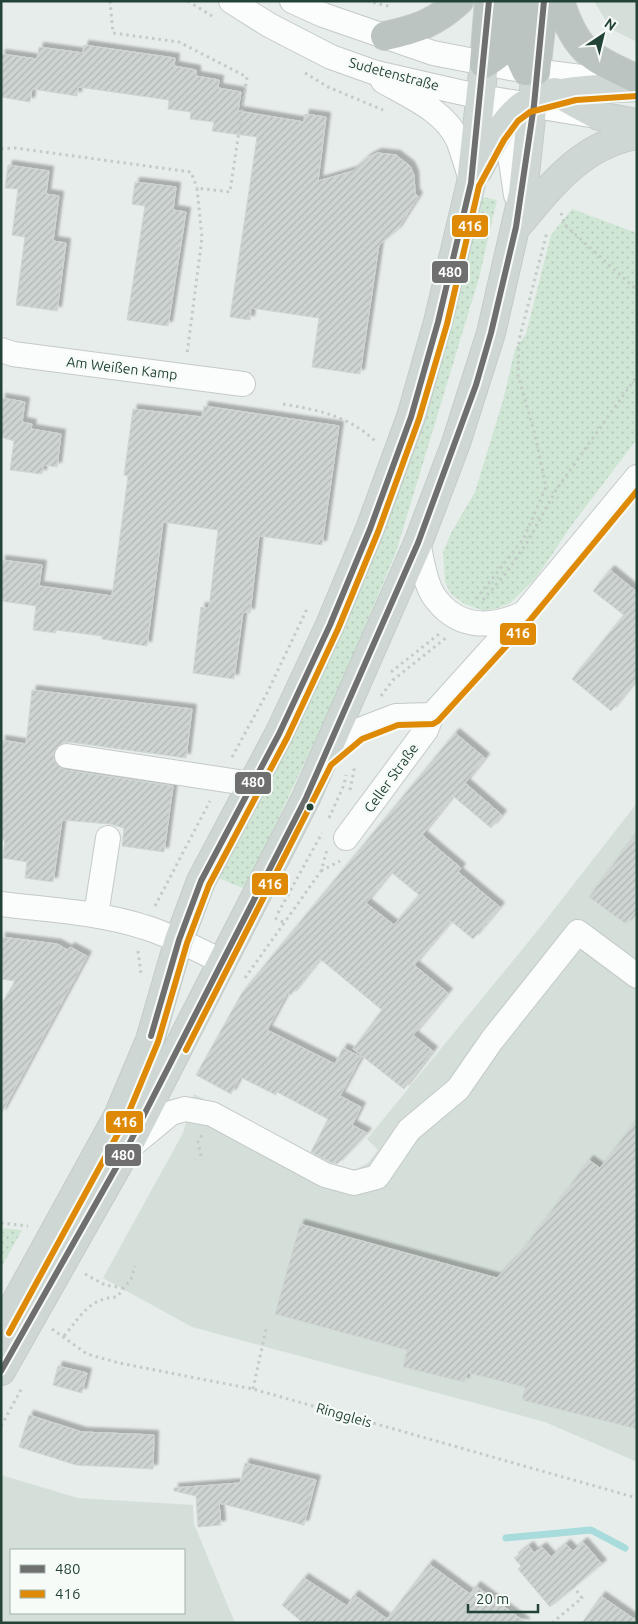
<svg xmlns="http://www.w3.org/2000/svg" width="638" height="1624" font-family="Ubuntu,sans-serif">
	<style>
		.built { fill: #d5dfd9; fill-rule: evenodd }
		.grass { fill: url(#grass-dots) }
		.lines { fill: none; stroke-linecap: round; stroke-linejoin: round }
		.stream { stroke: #a7dbdc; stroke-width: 7 }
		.building { fill: url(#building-hatch); stroke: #d0d6d3; fill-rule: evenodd; filter: url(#shadow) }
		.minor-casing { stroke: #c4cac7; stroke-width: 26 }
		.major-casing { stroke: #c2ccc8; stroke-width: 30 }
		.highway-casing { stroke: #c2ccc8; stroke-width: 30 }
		.path { stroke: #c2ccc7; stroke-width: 3; stroke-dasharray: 2.5 4; stroke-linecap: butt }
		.minor { stroke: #fbfcfc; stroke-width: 24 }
		.major { stroke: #cfd7d4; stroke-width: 28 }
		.highway { stroke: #bcc4c1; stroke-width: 28 }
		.bus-1-casing { stroke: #f7fbf8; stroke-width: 10 }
		.bus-2-casing { stroke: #f7fbf8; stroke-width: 10 }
		.bus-1 { stroke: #706f6f; stroke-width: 6 }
		.bus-2 { stroke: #de8a06; stroke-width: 6 }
		.bus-dot { fill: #234337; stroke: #f7fbf8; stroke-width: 2 }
		.labels { text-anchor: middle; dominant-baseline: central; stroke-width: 4.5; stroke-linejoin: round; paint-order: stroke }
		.street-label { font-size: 14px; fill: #234337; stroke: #f7fbf8 }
		.line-badge { stroke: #f7fbf8; stroke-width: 2 }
		.badge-label { font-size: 14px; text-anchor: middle; font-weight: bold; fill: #fff }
	</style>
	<defs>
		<pattern id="grass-dots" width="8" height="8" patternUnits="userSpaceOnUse" patternTransform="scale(1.25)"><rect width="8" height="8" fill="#d0e6d5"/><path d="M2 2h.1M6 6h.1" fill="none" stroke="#b2c6b7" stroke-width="1.8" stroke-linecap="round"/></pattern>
		<pattern id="building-hatch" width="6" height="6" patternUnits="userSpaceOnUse" patternTransform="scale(1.25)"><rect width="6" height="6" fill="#ced4d1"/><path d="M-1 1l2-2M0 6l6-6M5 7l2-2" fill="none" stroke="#b1b7b4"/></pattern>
		<filter id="shadow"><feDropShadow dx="4.5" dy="-4.5" stdDeviation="1" flood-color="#0004"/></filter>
	</defs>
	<rect width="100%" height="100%" fill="#e7edea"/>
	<!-- built -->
	<path class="built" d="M594,1H637V42L611,29Z
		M637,803V1462L545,1422L192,1327L103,1278L183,1133L194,1094L340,1170L356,1169L368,1163L378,1150L367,1139L538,930Z
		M1,1475L78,1498L193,1505L194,1524L235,1623H1ZM11,1550H184V1613H11Z"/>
	<!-- grass -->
	<path class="grass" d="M483,197L497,200L479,278L396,552L336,696L245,889L218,878L419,432Z
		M572,209L637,233V439L571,526L536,578L510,603L498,608L484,611L465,604L451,594L445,582L443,552L451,533L475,492L504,397L515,349L526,334L551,235Z
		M1,1228L22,1230L1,1268Z"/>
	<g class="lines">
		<!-- stream -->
		<path class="stream" d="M506,1538L591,1530L625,1548"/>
	</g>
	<!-- building -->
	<path class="building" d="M84,45L175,58L174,66L196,70V76L219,80L218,88L241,92L238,111L304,122L305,114L326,117L318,181L353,171L367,158L377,153L396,155L410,166L414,175L415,193L418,197L397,230L379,245L360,374L312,367L319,318L251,308L250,320L230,317L257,137L212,131L214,122L190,119L191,112L168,109L169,100L78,87L77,96L32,89L30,102L1,97V54L37,59L39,47L83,53Z
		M8,165L49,171L46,194L59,196L53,241L66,243L57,311L16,305L25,237L12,235L18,189L5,188Z
		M135,182L176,187L173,210L186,212L168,326L127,320L145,206L132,204Z
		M1,398L25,402L22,422L32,424L31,429L61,434L57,467L43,465L42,474L10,470L14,441L1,437Z
		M204,406L339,426L322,545L259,536L250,613L243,612L234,679L193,673L201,607L209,608L218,530L163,522L147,646L102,639V636L56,630V633L33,630L36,606L1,601V560L42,565L39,586L112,596L128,476L124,475L133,409L202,417Z
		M610,570L637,592V679L611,711L572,679L624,615L593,591Z
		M32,690L192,709L186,758L69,742L62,743L54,753V761L65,770L173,786L164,852L122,846L124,828L110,824L62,820L53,882L25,878L27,862L3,858L5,840H1V740L26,744Z
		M455,733L485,758L465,783L502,815L491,828L453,796L422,835L461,868L458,872L500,907L473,939L451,921L414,965L448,993L413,1035L433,1051L404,1089L353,1049L382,1010L320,959L291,995L287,993L267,1030L335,1064L343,1048L361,1057L340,1096L361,1107L352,1125L367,1133L337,1164L330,1162L311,1152L328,1119L277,1092L276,1095L240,1077L231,1094L196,1075L242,993ZM391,872L419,895L394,925L366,903Z
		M637,832V910L626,924L589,897Z
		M1,937L57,944L68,950L70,947L87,956L1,1114V1005L15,981L1,979Z
		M637,1119V1429L522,1400L525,1387L468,1373L464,1382L403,1367L407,1350L275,1314L300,1224L497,1278L518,1256L589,1160L600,1168Z
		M58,1366L87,1373L82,1393L53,1385Z
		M29,1415L82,1432L154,1435L153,1469L76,1465L19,1447Z
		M245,1463L316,1480L304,1525L219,1503L221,1525L198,1527L196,1496L174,1491V1488L240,1483Z
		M583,1542L602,1564L550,1607L518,1569L521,1566L514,1558L529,1546L534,1553L542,1547L551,1557L566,1544L573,1551Z
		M429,1564L470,1594L476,1586L526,1623H303L282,1605L304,1578L347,1606L354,1595L387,1619Z
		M601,1596L637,1621V1623H582Z"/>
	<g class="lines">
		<!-- minor casing -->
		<g class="minor-casing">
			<path id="minor" d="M231,1L269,25L331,57L376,73L481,97L590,115
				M292,1L323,15L433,53L510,68L613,81
				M383,81C409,96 445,111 458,140C463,153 467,167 471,180
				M498,114L508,141L516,195
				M1,350L13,354L243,384
				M418,543C422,559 424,580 433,595C456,629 489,629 522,614
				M67,756L252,784
				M324,760L357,731L396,716L432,715
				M346,838L426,730L432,715L524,613L637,477
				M1,904C49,910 98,912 144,927C171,935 196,949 221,961
				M96,915L108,838
				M130,1147L171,1113L185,1109L212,1114L325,1175L354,1183L377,1177L409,1130L458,1089L492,1040L578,932L637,976"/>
		</g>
		<!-- major casing -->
		<g class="major-casing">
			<path id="major" d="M555,92L599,116L637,123
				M478,170C490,148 501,123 521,107C543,89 607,89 637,87
				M519,224C552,184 583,144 637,135
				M1,1329L118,1116L150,1040L179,940L201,881L279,734L330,625L370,529L411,417L438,322L471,183L484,64
				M1,1371L125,1152L306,798L418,543L456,443L491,333L523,193L536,71"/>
		</g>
		<!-- highway casing -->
		<g class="highway-casing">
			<path id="highway" d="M504,1L519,56L526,71
				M560,1C576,52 590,57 637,79
				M385,36C417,29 435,23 459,1
				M484,64C512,47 524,32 535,1
				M484,64L489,1
				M536,71L544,1"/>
		</g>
		<!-- path -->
		<path class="path" d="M110,1L113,33L179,42L247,77L230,192L197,188L202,238L187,354
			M188,1L212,16
			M367,1L392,7
			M305,73L328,87L383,110
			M1,149L15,148L191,172L197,188
			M561,213L565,225L637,290
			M283,404C318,410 349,416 375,441
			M476,599L523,540L546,487L535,435L518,375L519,340L547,232
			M483,600L506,573L528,541L556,490L637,376
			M391,672L439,634
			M381,696L393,680L447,637
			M232,757L268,691L307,609
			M350,790L355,765
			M329,818L344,785L346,775
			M321,871L340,861
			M155,906L210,801
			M278,913L322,833
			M275,918L283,922
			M138,951L141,974
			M245,978L321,871L327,850
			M201,1156L198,1142L202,1135
			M1,1223L28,1226
			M85,1274L105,1285L123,1288
			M52,1329L87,1354L119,1363L253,1389L637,1498
			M64,1336C81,1316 89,1298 117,1297L131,1279L135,1266
			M253,1389L266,1329
			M1,1426L22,1388
			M552,1623L582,1598L574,1587"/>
		<!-- minor -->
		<use href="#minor" class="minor"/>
		<!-- major -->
		<use href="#major" class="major"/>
		<!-- highway -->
		<use href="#highway" class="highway"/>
		<!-- bus-1 casing -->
		<g class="bus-1-casing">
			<path id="bus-1" d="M151,1036L179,940L201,881L279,734L330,625L370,529L411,417L438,322L471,183L489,1
				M1,1371L125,1152L306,798L418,543L476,385L491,333L516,227L534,105L544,1"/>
		</g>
		<!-- bus-2 casing -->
		<g class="bus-2-casing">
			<path id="bus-2" d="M186,1050L331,765L362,739L398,725L433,724L438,721L531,619L637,491
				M9,1333L126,1119L158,1042L187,943L209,885L287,738L338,629L378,532L419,419L447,324L479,186L504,140L518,121L530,112L576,100L637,96"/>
		</g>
		<!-- bus-1 -->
		<use href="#bus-1" class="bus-1"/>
		<!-- bus-2 -->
		<use href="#bus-2" class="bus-2"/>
	</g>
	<!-- markers -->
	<circle class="bus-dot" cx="310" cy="807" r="4.5"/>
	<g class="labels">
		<!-- street labels -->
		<g class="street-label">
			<text transform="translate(394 74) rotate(15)">Sudetenstraße</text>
			<text transform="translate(122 368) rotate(7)">Am Weißen Kamp</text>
			<text transform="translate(391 778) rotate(-54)">Celler Straße</text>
			<text transform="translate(344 1415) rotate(16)">Ringgleis</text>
		</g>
	</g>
	<g class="line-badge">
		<rect x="451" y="214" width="38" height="24" rx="5" fill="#de8a06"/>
		<rect x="431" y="260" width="38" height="24" rx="5" fill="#706f6f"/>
		<rect x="499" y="622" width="38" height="24" rx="5" fill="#de8a06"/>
		<rect x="234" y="771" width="38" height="24" rx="5" fill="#706f6f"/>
		<rect x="251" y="872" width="38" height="24" rx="5" fill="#de8a06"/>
		<rect x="105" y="1110" width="39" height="24" rx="5" fill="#de8a06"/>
		<rect x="104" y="1143" width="38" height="24" rx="5" fill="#706f6f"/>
	</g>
	<g class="badge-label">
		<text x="470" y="231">416</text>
		<text x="450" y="277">480</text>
		<text x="518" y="638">416</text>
		<text x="253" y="787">480</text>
		<text x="270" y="889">416</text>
		<text x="125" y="1127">416</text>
		<text x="123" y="1160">480</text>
	</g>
	<!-- border -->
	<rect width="638" height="1624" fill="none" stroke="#234337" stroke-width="5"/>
	<!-- legend -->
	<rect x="10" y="1549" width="175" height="65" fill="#f7fbf8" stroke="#a2b1ab"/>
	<rect x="20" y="1565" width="25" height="8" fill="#706f6f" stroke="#a2b1ab"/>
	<text x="55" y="1574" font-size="15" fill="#234337">480</text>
	<rect x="20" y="1590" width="25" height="8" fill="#de8a06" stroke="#a2b1ab"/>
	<text x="55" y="1599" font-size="15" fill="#234337">416</text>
	<!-- north arrow -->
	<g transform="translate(603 35) rotate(35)" stroke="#f7fbf8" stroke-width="4" paint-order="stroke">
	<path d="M0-4L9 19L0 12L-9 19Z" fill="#234337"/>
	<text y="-8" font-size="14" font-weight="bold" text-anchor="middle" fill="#234337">N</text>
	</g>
	<!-- scale -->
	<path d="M468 1604v8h70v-8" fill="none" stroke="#234337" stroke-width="2.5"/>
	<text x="476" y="1604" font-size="15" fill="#234337" stroke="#f7fbf8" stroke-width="4" paint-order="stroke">20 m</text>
</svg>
